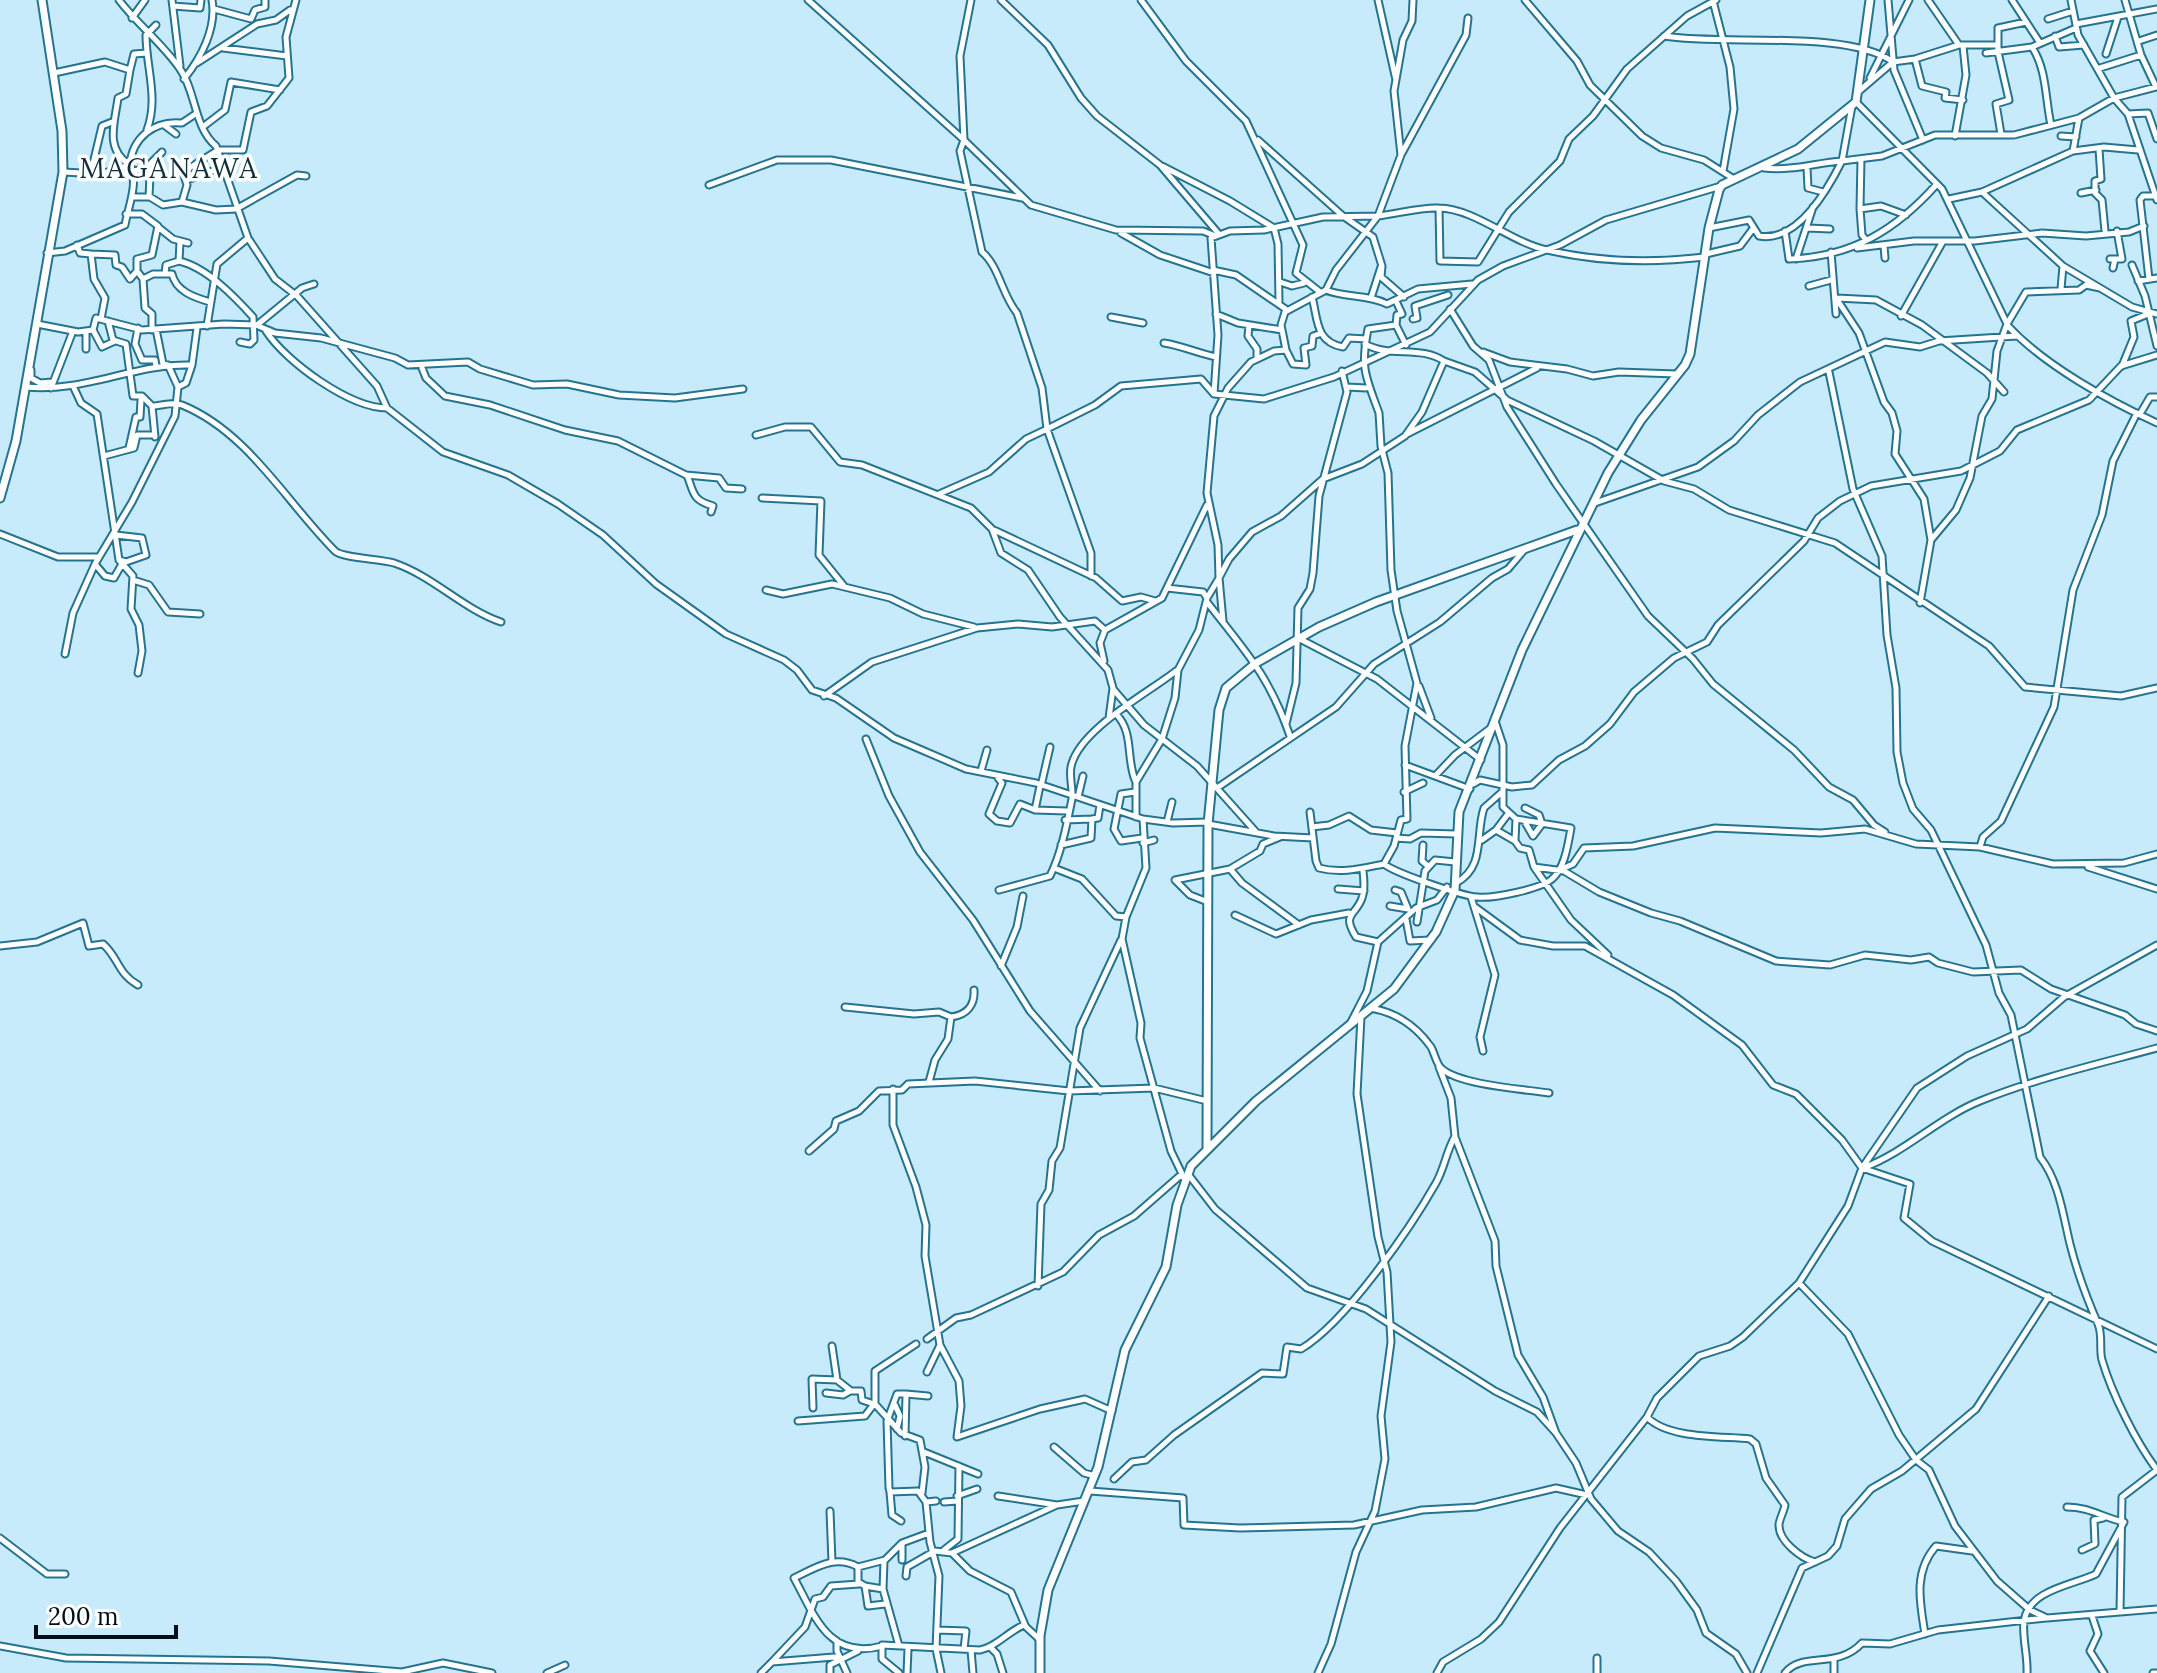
<svg xmlns="http://www.w3.org/2000/svg" width="2157" height="1673" font-family="Lora,serif">
	<style>
		.lines { fill: none; stroke-linecap: round; stroke-linejoin: round }
		.street-casing { stroke: #25748f; stroke-width: 9 }
		.secondary-casing { stroke: #25748f; stroke-width: 11 }
		.street { stroke: #fff; stroke-width: 5 }
		.secondary { stroke: #fff; stroke-width: 7 }
		.labels { text-anchor: middle; dominant-baseline: central; stroke-width: 7; stroke-linejoin: round; paint-order: stroke }
		.quarter-label { font-size: 28px; letter-spacing: 2px; fill: #10303c; stroke: #fff }
	</style>
	<rect width="100%" height="100%" fill="#c8ebfb"/>
	<g class="lines">
		<!-- street casing -->
		<g class="street-casing">
			<path id="street" d="M119,0C138,25 162,43 180,69C196,91 194,128 216,146L248,238L217,264L207,326
				M172,0L180,66
				M808,0L964,140L960,151L982,252C999,266 1002,295 1017,313L1042,388L1047,429L1026,439L989,472L939,494
				M971,0L960,56L964,140L1031,205L1116,230L1203,231L1213,235
				M1001,0L1048,45L1081,98L1097,116L1160,165L1218,233
				M1141,0L1186,61L1246,121L1303,245L1296,273L1320,292
				M1378,0L1396,80
				M1413,0L1412,21L1403,40L1394,91L1401,155L1378,216C1397,214 1420,207 1439,208C1476,209 1510,242 1547,250C1598,262 1653,263 1705,257
				M1525,0L1577,61L1590,85L1642,136L1661,148L1704,160L1734,179
				M1888,0L1894,70L1923,140
				M1928,0L1959,45
				M2012,0L2040,43
				M2071,0L2078,35L2114,98L2128,114L2157,200
				M1713,1L1730,67L1734,109L1723,171
				M173,6L200,8L201,0
				M214,9L251,19L255,10L265,7V0
				M132,18L145,0
				M2048,19L2073,11
				M2076,24L2157,9
				M1664,36C1723,46 1847,29 1893,62
				M2055,36L2059,47L2084,45
				M2139,41L2157,35
				M2032,47C2047,70 2045,98 2051,125
				M223,48L287,56
				M1986,53L2032,47L2076,28
				M2106,54L2118,17
				M1915,59L1922,86L1946,92L1945,98L1963,100
				M197,63L257,24L276,20L290,10
				M2100,68L2141,55
				M54,73L105,62L130,70L134,54L147,53
				M1870,78L1909,0
				M184,79C201,58 217,28 212,0
				M1858,92L1893,62L1915,59L1959,45H1998
				M1856,102L1942,189L2008,326C2044,365 2109,401 2157,423
				M2128,114L2148,113L2157,139
				M164,125L176,134
				M204,126L225,110L231,82L280,90
				M147,130C159,98 146,68 146,35L156,25
				M2001,134L1996,104L2009,100L1998,52V28L2026,22
				M1955,136L1966,75L1963,46
				M2061,136L2076,137
				M1258,140L1343,216L1373,237L1382,266L1381,277L1404,297
				M2099,149L2101,179L2095,181V193L2102,200L2105,231
				M2073,151L2104,147L2138,150
				M1402,153L1466,35L1468,18
				M1861,159L1860,209L1881,206L1906,215
				M1162,166L1230,201L1274,228L1278,244L1279,302
				M1807,167L1808,188L1823,192
				M1764,168C1792,171 1815,163 1842,161L1852,106
				M145,169L150,176L149,197
				M133,171L145,169L162,152
				M63,172L101,174L130,165C104,149 115,122 118,98L126,94L130,70
				M91,172L102,126L112,122
				M187,180L223,167
				M709,185L777,160H831L1022,198
				M1982,192L2063,266L2132,307L2157,314
				M2081,193L2096,190
				M133,197H150L163,205L182,202L187,185L183,172L218,150H243L251,112L267,106L289,78L286,37L296,0
				M1949,199L1982,192L2073,151L2079,118
				M182,202L216,210L236,209L297,175L306,176
				M1439,208L1440,261L1478,262L1509,212L1560,161L1569,139L1593,116L1627,69L1687,16L1716,0
				M1860,209L1862,235L1866,240
				M126,214H142L158,226L152,255L137,259V271L143,279L145,308L152,314V330
				M158,227L173,239L188,243
				M1709,228L1749,220L1759,236C1798,243 1828,189 1842,161L1882,156L1935,135H2014L2079,118L2114,98L2156,87L2141,55L2125,0
				M1808,228L1830,229
				M1785,231L1789,259C1852,257 1896,230 1937,184
				M1121,233L1160,255L1214,273
				M248,238L275,279L297,296L377,386L387,408L443,452L508,475L558,504L603,535L656,584L726,634L784,660L797,670L812,690L836,698L894,738L966,769L1036,783L1143,819L1173,823L1208,822
				M77,245L80,253L91,254L94,279L105,298L101,319
				M1884,246L1885,258
				M1857,248L1914,241H1975L2042,233L2086,236L2129,232L2144,226
				M1831,252L1836,314
				M47,253L65,251L125,225C128,207 139,183 130,165C132,138 154,120 182,123L197,113
				M91,254L115,255L116,265L122,267L130,279L137,271
				M1706,254L1740,246L1752,230
				M1796,259L1813,207
				M2110,259H2122L2117,231
				M179,261C206,267 234,296 253,317L254,340L250,344L240,342
				M2132,265L2145,296L2157,346
				M2113,268L2115,259
				M1213,270L1236,275L1287,310
				M165,274L166,265L179,261L180,242
				M143,279L153,274H172C176,291 193,297 210,302
				M2149,279L2140,200L2143,196H2154
				M2138,281L2157,278
				M1280,282L1292,286L1304,283
				M1809,286L1831,280
				M2061,289L2063,266
				M1326,290C1345,298 1368,294 1387,304L1418,289L1472,284
				M1312,297C1318,319 1315,342 1343,347L1349,338L1366,339
				M1371,298L1381,267
				M1836,298L1859,333L1884,402L1892,413L1897,431L1895,454L1924,499L1931,540
				M1837,298L1876,300L1922,325L1987,373L2004,392
				M1450,309L1473,346L1489,360L1507,407L1556,484L1648,616L1693,659L1713,684L1794,750L1829,787L1853,800L1874,825L1885,832
				M1216,314L1238,323L1282,330
				M1901,316L1942,243
				M1111,317L1143,323
				M1413,319L1417,318L1415,306L1448,295
				M108,321L113,340L126,344L133,396H142L152,406C162,406 173,401 182,405C248,432 286,502 335,551C342,558 381,559 394,563C433,576 463,609 501,622
				M37,324L78,332L93,330
				M257,325L302,288L314,284
				M1249,325L1248,336L1257,349V358
				M1396,325L1406,345
				M138,328L135,344L142,360H155L156,366
				M266,331C286,362 350,408 387,408
				M86,333V349
				M115,341L102,347L93,330L96,318L142,330L224,324L256,325L275,333L321,338L395,358L408,365L468,362L480,369L533,385L567,384L619,395L675,398L743,389
				M1164,343C1183,346 1197,353 1216,357
				M1365,344C1390,358 1420,345 1444,361
				M1286,350L1293,364L1306,365L1304,348L1312,346L1313,336L1319,334
				M1483,352L1510,362L1567,369L1593,376L1619,372L1676,374
				M2122,366L2134,337L2131,321L2148,314
				M422,368L426,378L445,396L490,405L565,430L618,441L686,475L719,478L726,488L742,489
				M31,370V378L40,383L52,382
				M1829,372L1853,489L1882,556L1887,635L1896,688L1897,752L1903,783L1913,809L1931,830L1986,945L1999,993L2011,1015L2040,1157C2059,1181 2063,1215 2070,1244C2076,1268 2088,1301 2098,1324C2103,1335 2099,1349 2102,1360C2112,1394 2136,1442 2157,1470
				M26,387C84,393 135,363 192,365L197,328
				M178,387L186,383L192,365
				M1347,387L1366,388
				M51,388L73,331
				M74,388L81,403L97,414L119,560L133,576L131,609L139,625L142,651L138,673
				M152,406L155,437
				M2140,414L2150,397H2157
				M1407,434L1537,368
				M756,435L785,427H811L840,462L862,465L971,508L992,529L1001,553L1028,570L1060,617L1108,670
				M129,448L136,417H140L141,400
				M104,456L134,448L137,435H154
				M687,475C694,493 692,500 713,506L711,512
				M762,498L821,501L819,555L844,586
				M1595,503L1698,467L1734,441L1758,415L1800,382L1885,342L1920,347L1939,341L2017,336
				M994,530L1096,578L1122,601L1141,597L1155,601
				M0,534L58,557H98
				M116,535L142,538L146,555L126,562L119,560
				M95,564L105,576L114,578L122,564
				M1091,576V553L1047,429L1095,405L1121,386L1201,379L1214,394L1264,399L1334,377L1430,332L1478,280L1503,266L1560,245L1606,220L1721,186
				M133,580L149,585L168,612L200,614
				M1167,588L1203,592L1207,598
				M766,590L783,594L832,584L890,598L923,614L974,627
				M1207,602C1245,651 1269,675 1290,736
				M1920,603L1931,540L1956,510L1970,478L1982,416L1992,399L1997,351L2007,324L2026,292L2079,290L2086,285L2100,288
				M1223,621L1219,578L1229,559L1252,532L1281,516L1323,479L1362,464L1405,436L1422,412L1444,361L1475,372L1507,400L1594,441L1664,481L1694,489L1729,510L1835,543L1989,646L2025,687L2121,696L2157,688
				M1298,638L1377,679L1481,760
				M65,654L73,613L95,564L132,502L175,416L178,387L168,365L163,364L156,329
				M1104,661L1100,643L1105,630L1162,598L1207,505
				M1108,670L1113,688L1109,718
				M1419,686L1431,718
				M1113,689L1144,725L1197,766L1256,832
				M824,696L872,662L977,628L1018,624L1052,627L1095,621L1105,630
				M1116,714C1134,732 1126,758 1135,780
				M1286,724L1296,683L1298,608L1310,589L1313,573L1319,496L1347,392L1342,371
				M866,739L889,796L920,852L973,920L1030,1011L1100,1091
				M1405,765L1470,789
				M981,771L987,750
				M1436,775L1455,755L1496,724L1503,745V807L1516,819L1515,841L1520,848L1529,850L1534,867L1571,920L1608,955
				M998,778L1002,783L989,814L997,821L1010,823L1020,804L1035,810L1067,811
				M1473,784L1480,780L1512,787L1532,785L1559,760L1585,746L1610,724L1634,692L1674,658L1707,642L1718,625L1804,541L1818,518L1840,501L1871,486L1961,471L2000,451L2017,430L2089,400L2121,366L2157,355
				M1041,786L1050,747
				M1217,788L1336,707L1374,664L1440,622L1492,578L1508,569L1525,549
				M1135,792L1121,794L1114,829L1121,841L1142,838
				M1404,792L1423,783
				M1078,797L1083,776
				M1525,808L1539,815L1542,824L1533,836L1526,824
				M1035,810L1040,786
				M1310,812L1316,861L1319,868C1341,874 1363,868 1384,864L1394,846L1401,820L1407,819L1405,746L1417,683L1397,611L1391,570L1388,473L1381,446L1379,413C1366,377 1360,369 1368,329L1396,325L1397,315L1402,314L1396,301
				M1136,817V782L1162,739L1175,698L1178,670L1199,630L1207,598L1219,578L1218,545L1207,493L1214,416L1228,388L1251,362L1274,351L1286,350L1281,325L1285,312L1326,290L1336,270L1378,216L1323,217L1264,230L1230,231L1211,238L1218,335L1214,394
				M1143,819L1146,868L1126,917L1122,939L1141,1023L1140,1038L1171,1151L1185,1180
				M1065,820L1092,819
				M1167,822L1172,802
				M1208,824L1274,836L1313,838
				M1312,827L1329,825L1349,816L1371,830L1397,833
				M1496,830L1515,841
				M1396,838L1410,839L1421,833L1456,834
				M1482,840L1496,830L1508,814
				M1143,843L1154,840
				M1061,845L1091,838L1092,819L1098,818L1100,805
				M1423,845L1422,861L1428,866
				M1980,847L1983,837L2001,821L2054,707L2073,590L2102,515L2113,461L2137,413
				M1384,864C1395,873 1462,896 1477,897C1492,899 1541,889 1552,879C1565,868 1568,844 1571,828L1516,819
				M1534,867L1564,871L1599,892L1651,913L1680,921L1776,961L1830,965L1865,955L1911,960L1929,957L1938,963L1973,972L2021,970L2051,989L2125,1015L2136,1024L2157,1031
				M2088,867L2157,889
				M1054,868L1082,879L1116,916L1126,917
				M1230,869L1242,883L1299,925
				M1562,869L1573,864L1584,848L1633,846L1715,828L1821,833L1865,829L1916,844L1980,847L2053,864L2124,863L2157,854
				M1456,883C1486,867 1475,834 1484,808L1502,792
				M1338,889L1364,891
				M999,890L1050,876C1061,854 1067,824 1072,799C1073,788 1069,777 1071,767C1078,730 1148,693 1176,671
				M1395,890L1401,892L1408,909
				M1471,897L1495,975L1480,1037L1483,1051
				M1208,902L1190,895L1175,880L1230,869L1260,851L1263,844L1280,837
				M1390,906L1408,909
				M1475,907L1520,940L1553,946H1585L1673,995L1742,1045L1773,1085L1796,1094L1842,1140L1862,1168L1910,1184L1904,1218L1932,1241L2157,1349
				M1235,915L1276,934L1311,920L1349,913
				M1406,919L1410,941L1430,940
				M1417,922L1425,871L1435,860L1455,862
				M1378,942L1416,908L1437,900L1447,887
				M0,946L37,942L83,923L89,946L103,944C119,958 117,973 138,985
				M1001,966L1017,927L1023,896
				M845,1007L914,1014L939,1012L951,1017C967,1015 975,1005 974,990
				M1370,1008C1395,1012 1416,1026 1431,1047C1435,1054 1436,1064 1442,1069C1461,1085 1522,1089 1549,1093
				M1349,1026L1367,991L1378,942L1356,937C1341,913 1356,916 1362,898C1365,890 1364,879 1363,871
				M1439,1067L1451,1098L1455,1137L1495,1241L1496,1266L1518,1355L1543,1397L1556,1433L1576,1463L1591,1499L1618,1531L1649,1552L1676,1581L1697,1610L1706,1633L1736,1654L1747,1673
				M929,1082L935,1060L948,1039L951,1017
				M893,1089V1125L916,1187L926,1225L925,1256L940,1345
				M809,1151L834,1129L836,1121L859,1111L879,1091L902,1090L908,1084L975,1081L1069,1091L1154,1088L1207,1101
				M1863,1168C1906,1152 1938,1118 1980,1101C2037,1078 2098,1064 2157,1048
				M1188,1174L1215,1209L1307,1288L1366,1309L1495,1391L1537,1412L1556,1433
				M1799,1283L1848,1334L1899,1435L1916,1460L1929,1470L1955,1526L1997,1581L2030,1610L2047,1618L2157,1609
				M1038,1286L1041,1204L1049,1190L1052,1161L1060,1148L1080,1028L1121,940
				M927,1339L956,1318L971,1315L1063,1272L1099,1235L1134,1216L1182,1174
				M916,1344L875,1371V1404L901,1433L920,1440L925,1467L922,1493
				M832,1346L837,1380L851,1391H861L862,1400L871,1403
				M927,1372L940,1345L959,1381L961,1406L957,1437L1040,1409L1085,1399L1112,1411
				M826,1393L843,1395L850,1391
				M906,1394L928,1396
				M895,1405L900,1416L897,1429
				M813,1408L812,1379L837,1380
				M1647,1417C1668,1439 1721,1436 1750,1439L1756,1444L1766,1478L1785,1505C1784,1511 1780,1518 1779,1524C1778,1541 1801,1558 1815,1562
				M798,1421L865,1416L874,1404
				M905,1436L906,1394H897L887,1421L889,1488L890,1492L918,1491L926,1502L930,1542L939,1576L936,1649L941,1673
				M1054,1447L1084,1473L1095,1476
				M924,1452L978,1474
				M1114,1479L1132,1462L1146,1460L1174,1435L1262,1373L1283,1374L1287,1347L1301,1349C1345,1323 1410,1229 1436,1183C1444,1169 1446,1153 1454,1138
				M1090,1491L1183,1498L1184,1525L1240,1528L1354,1525L1422,1510L1476,1507L1556,1488L1587,1495
				M890,1492L892,1515L901,1521
				M957,1496L977,1489
				M998,1496L1057,1505L1084,1501
				M926,1502L936,1501
				M944,1502L957,1501
				M830,1511L832,1562
				M0,1538L47,1574H65
				M944,1550L958,1539L959,1466
				M2082,1550L2095,1544L2094,1520L2103,1518
				M952,1553L1057,1505
				M902,1560V1544
				M858,1567L885,1560
				M906,1576L907,1567L935,1551L952,1553L970,1571L1011,1592L1025,1625
				M865,1586L883,1589
				M2120,1612L2122,1497L2157,1470
				M2092,1616L2098,1634L2090,1651L2104,1673
				M937,1630L966,1631L964,1649
				M1925,1634C1920,1603 1913,1572 1936,1546L1972,1551
				M837,1641V1651L847,1673
				M0,1646L66,1658L269,1661L402,1672L443,1663L492,1673
				M882,1646C828,1661 814,1614 794,1578C815,1568 835,1554 858,1567V1582L865,1586L868,1606L885,1604
				M899,1646L883,1589L884,1561L902,1543L929,1533
				M990,1647L997,1654L1003,1673
				M971,1650L973,1673
				M1834,1660V1673
				M772,1662L805,1627L815,1599L823,1597L831,1586L859,1584
				M547,1673L565,1665
				M761,1673L772,1662L834,1657L839,1660
				M830,1673V1665L858,1651
				M899,1673L882,1659V1645L980,1650C998,1646 1007,1632 1024,1625L1039,1639
				M907,1673L908,1649
				M1318,1673L1331,1644L1356,1552L1375,1511L1385,1459L1381,1416L1391,1342L1387,1272L1378,1237L1357,1094L1361,1017
				M1437,1673L1443,1662L1481,1639L1499,1622L1560,1528L1647,1417L1657,1398L1699,1356L1730,1346L1743,1337L1799,1283L1848,1206L1862,1168L1917,1088L1967,1056L2027,1029L2064,997L2157,945
				M1597,1673V1658
				M1757,1673L1802,1568L1828,1556L1837,1546L1845,1519L1871,1489L1902,1471L1976,1409L2049,1296
				M1785,1673C1802,1651 1837,1670 1862,1643L1890,1644L1938,1630L2046,1618
				M2027,1673C2028,1657 2022,1637 2024,1621C2029,1589 2074,1585 2096,1574L2124,1522C2103,1518 2090,1507 2067,1507
				M2153,1673H2157"/>
		</g>
		<!-- secondary casing -->
		<g class="secondary-casing">
			<path id="secondary" d="M0,498L16,441L63,172L62,131L42,0
				M1207,1147L1208,824L1219,710L1226,688L1256,663L1319,627L1376,602L1577,530
				M1040,1673V1636L1048,1590L1098,1467L1125,1350L1166,1267L1177,1205L1191,1166L1256,1101L1394,989L1436,932L1455,890L1459,812L1522,650L1608,473L1641,420L1685,365L1690,354L1709,228L1719,190L1722,185L1798,149L1856,102L1870,0"/>
		</g>
		<!-- street -->
		<use href="#street" class="street"/>
		<!-- secondary -->
		<use href="#secondary" class="secondary"/>
	</g>
	<g class="labels">
		<!-- quarter labels -->
		<g class="quarter-label">
			<text x="169" y="168">MAGANAWA</text>
		</g>
	</g>
	<!-- scale -->
	<path d="M36 1625v12h140v-12" fill="none" stroke="#000f17" stroke-width="4"/>
	<text x="48" y="1625" font-size="24" fill="#000f17" stroke="#ffffff" stroke-width="6" paint-order="stroke">200 m</text>
</svg>
